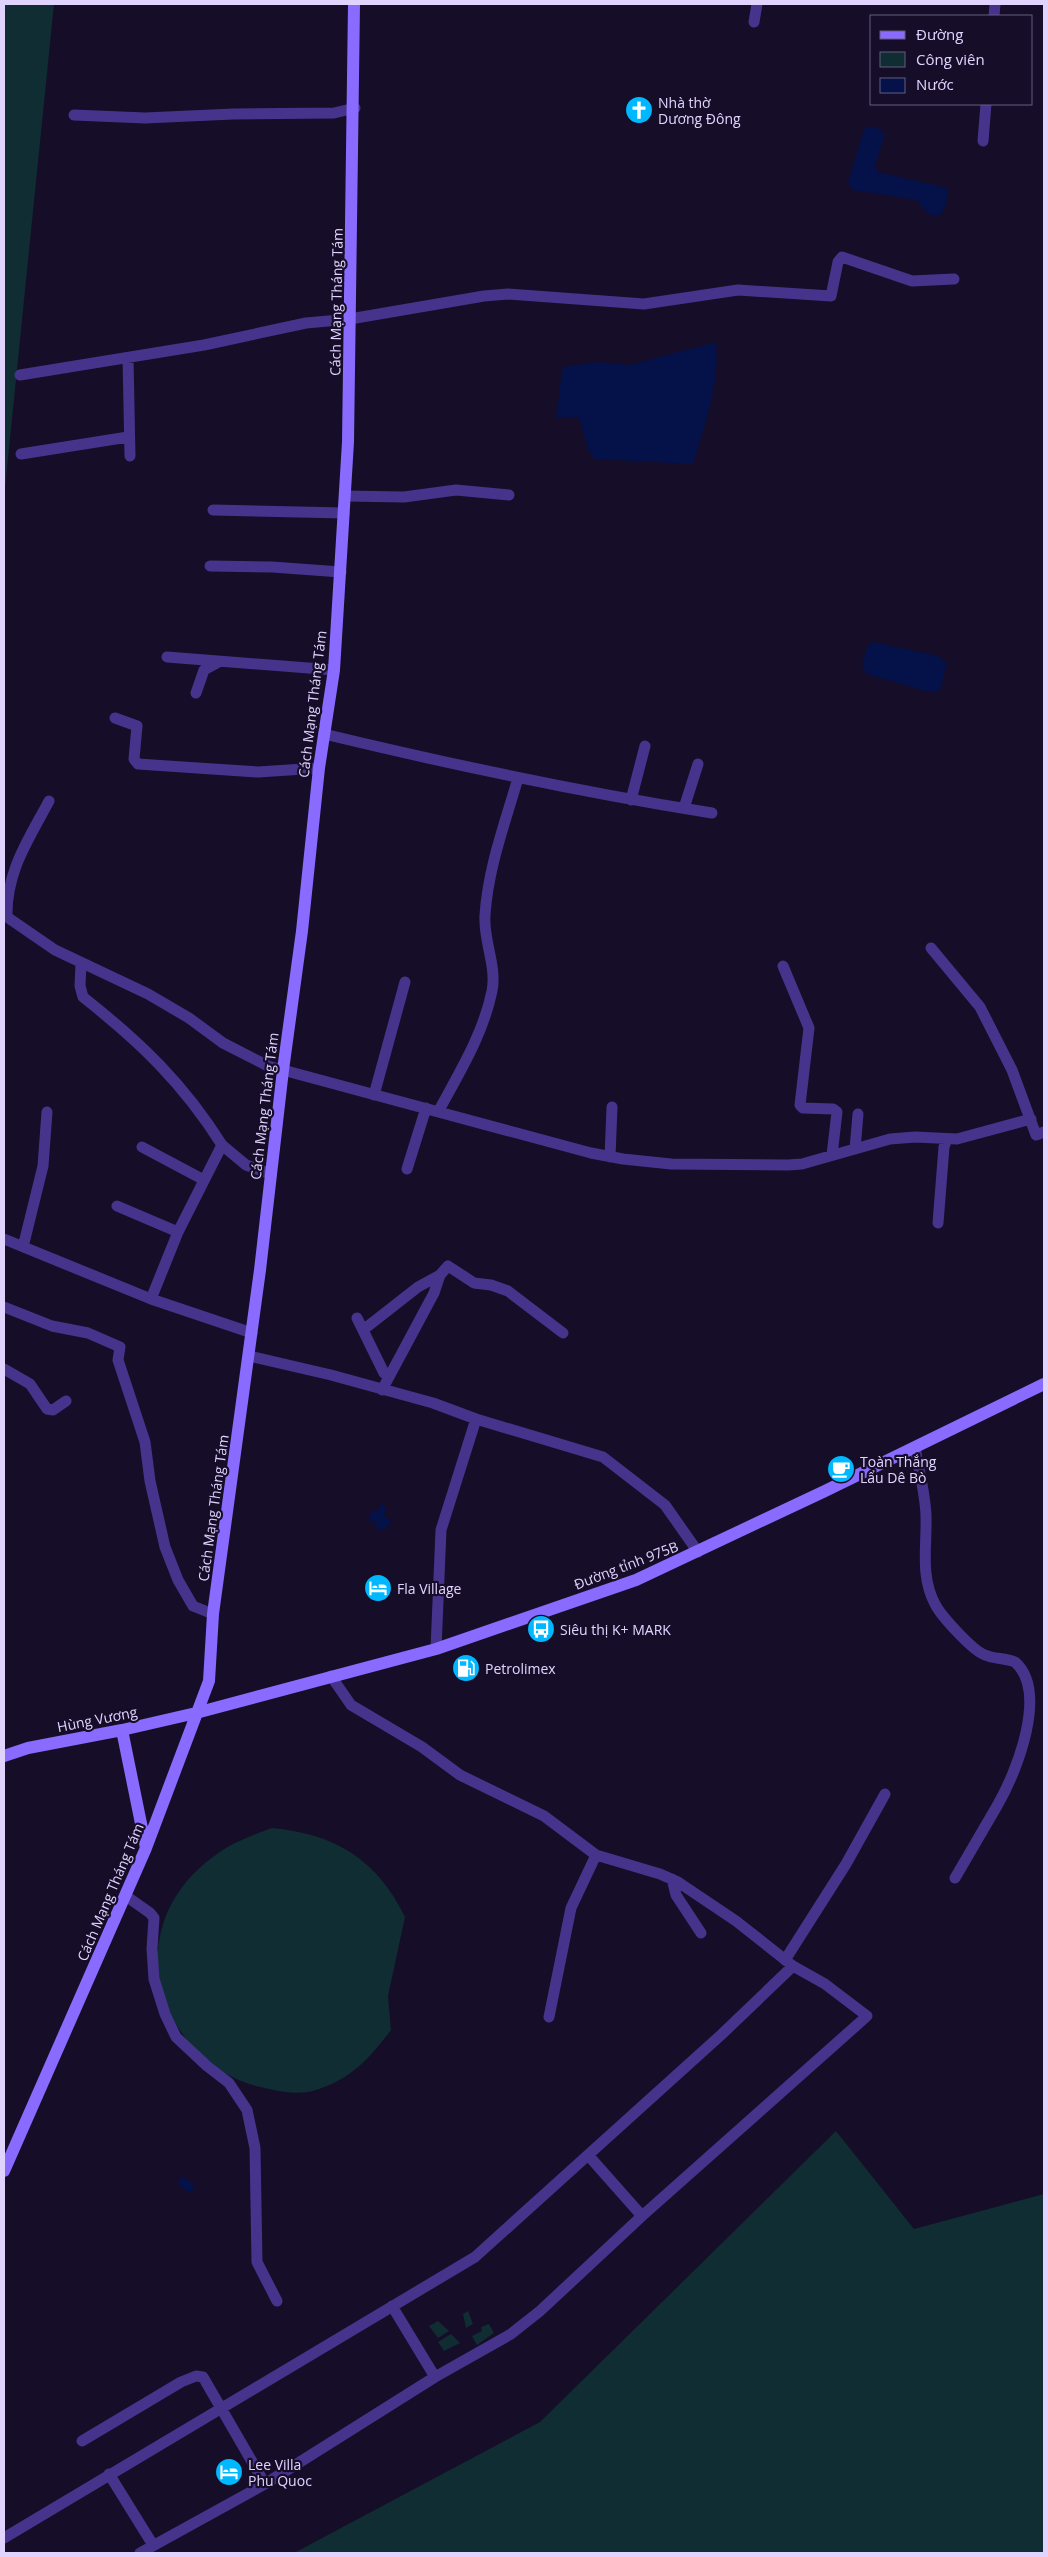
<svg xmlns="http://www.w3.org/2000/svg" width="1048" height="2557" font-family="'Open Sans',sans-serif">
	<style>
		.green { fill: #0f2d32 }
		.water { fill: #051249 }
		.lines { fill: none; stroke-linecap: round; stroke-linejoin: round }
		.street { stroke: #46338b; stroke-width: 11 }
		.secondary { stroke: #896bff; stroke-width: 12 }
		.labels { text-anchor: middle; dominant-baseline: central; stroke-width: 4.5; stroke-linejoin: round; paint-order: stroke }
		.poi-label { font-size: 14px; fill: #e0d4ff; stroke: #160d28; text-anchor: start }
		.street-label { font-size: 14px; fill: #e0d4ff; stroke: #160d28 }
	</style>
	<rect width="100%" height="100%" fill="#160d28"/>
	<!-- green -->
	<path class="green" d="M4,4H54L4,498Z
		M272,1828C335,1834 377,1859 405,1917L388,1996L391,2030C370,2058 350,2080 316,2090C298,2096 278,2091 260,2087C226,2079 198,2058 179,2029C139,1967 157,1895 217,1854C233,1842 253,1835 272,1828Z
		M836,2131L914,2229L1044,2194V2553H294L540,2422Z
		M468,2311L473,2324L466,2328L463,2314Z
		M438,2321L449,2331L438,2338L429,2326Z
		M489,2324L494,2333L477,2345L472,2336L482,2331L481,2327Z
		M451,2334L460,2343L444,2351L438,2342Z"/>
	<!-- water -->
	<path class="water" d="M874,126L884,132V138L875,166L878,172L947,188C950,195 945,211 939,216L928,214L917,200L853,190L848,183L864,129Z
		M716,342C720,384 705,424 693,464L595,459L589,452L579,417H556L563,367L597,362L630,365Z
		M873,642L938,656L947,663L940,691L929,692L867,674L862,666L867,647Z
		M380,1504L386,1506L384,1515L392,1522L384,1529L378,1531L375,1520L371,1524L369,1518L372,1511L379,1510Z
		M183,2176L195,2186L189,2193L177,2183Z"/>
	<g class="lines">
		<!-- street -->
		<path class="street" d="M994,16L995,4
			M754,22L757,4
			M74,115L145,118L233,114L334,113L355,108
			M983,141L986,104
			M128,358L130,456
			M20,375L204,345L306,323L350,319L484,296L508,294L644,304L738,290L831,296L838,262L842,257L912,281L954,279
			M21,454L128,437
			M345,496L404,497L456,490L509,495
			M213,510L344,513
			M210,566L272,567L341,572
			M167,657L334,670
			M196,693L204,670L217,663
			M115,718L137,726L134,759L138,764L258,772L319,768
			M324,734C453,765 581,792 712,813
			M631,800L645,746
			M49,801C29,839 6,871 7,917L55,950L148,994L189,1018L223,1043L268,1066L591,1153L623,1159L671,1164L788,1165L802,1164L890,1139L915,1137L957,1139L1031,1119
			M684,808L698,764
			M931,948L980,1007L1012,1070L1036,1135L1044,1132
			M81,963L80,986L83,997C140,1042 183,1083 222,1145
			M783,966L809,1028L800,1105L803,1108L833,1109L837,1112L832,1155
			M374,1095L405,982
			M438,1112C459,1073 483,1035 492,991C497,966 483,940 485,915C488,868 505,823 518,778
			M142,1147L204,1180
			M855,1149L858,1114
			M610,1157L612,1107
			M407,1169L426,1108
			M117,1206L178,1232
			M938,1223L944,1147L947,1139
			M4,1239L151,1299L252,1333
			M23,1247L43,1166L47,1112
			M151,1299L178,1232L222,1145L246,1165L271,1174
			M4,1307L52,1326L88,1333L120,1347L118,1360L145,1442L150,1481L165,1547L178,1580L193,1606L213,1614
			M357,1318L384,1373L389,1377
			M363,1330L418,1287L440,1275
			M249,1356L331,1375L433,1403L476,1419L603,1457L665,1505L698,1552
			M4,1369L30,1384L47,1409L53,1410L66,1401
			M382,1390L434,1293L440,1275L448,1266L474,1283L491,1285L508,1291L563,1333
			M915,1448C919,1469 925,1493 926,1515C927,1546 920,1576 935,1604C941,1616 973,1651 985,1655C994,1659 1005,1658 1015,1662C1048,1691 1018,1770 997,1806C983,1830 969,1854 955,1878
			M436,1649L441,1530L476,1419
			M672,1879L676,1895L701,1933
			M126,1896L150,1913L154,1918L152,1949L154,1979L165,2014L176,2037L207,2066L229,2083L247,2110L255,2148L257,2262L277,2301
			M785,1960L846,1864L885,1794
			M549,2017L571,1908L596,1855
			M588,2155L642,2216
			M392,2306L435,2377
			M82,2441L181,2382L196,2376L203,2377L265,2484
			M109,2474L153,2545
			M4,2538L475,2257L721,2035L793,1966
			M140,2553L265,2484L435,2377L511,2334L540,2311L642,2216L867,2016L825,1984L793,1966L736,1921L678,1882L660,1874L596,1855L544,1816L460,1775L422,1747L351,1705L331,1676"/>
		<!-- secondary -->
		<path class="secondary" d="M122,1730L146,1848
			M4,1756L28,1748L122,1730L196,1713L436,1649L636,1580L825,1491L1044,1384
			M4,2171L146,1848L209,1681L213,1614L260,1270L283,1070L302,931L319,768L334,670L348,442L354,4"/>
	</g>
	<!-- icons -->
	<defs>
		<g id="church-disc" transform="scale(1.4375)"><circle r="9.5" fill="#00b8ff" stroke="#160d28"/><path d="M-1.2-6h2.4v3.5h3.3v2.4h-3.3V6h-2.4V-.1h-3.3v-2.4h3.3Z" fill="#fff"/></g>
		<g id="cafe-disc" transform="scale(1.4375)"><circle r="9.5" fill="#00b8ff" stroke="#160d28"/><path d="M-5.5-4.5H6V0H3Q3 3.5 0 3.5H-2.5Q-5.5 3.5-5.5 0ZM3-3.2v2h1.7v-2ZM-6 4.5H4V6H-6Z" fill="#fff"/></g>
		<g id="hotel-disc" transform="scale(1.4375)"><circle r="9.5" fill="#00b8ff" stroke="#160d28"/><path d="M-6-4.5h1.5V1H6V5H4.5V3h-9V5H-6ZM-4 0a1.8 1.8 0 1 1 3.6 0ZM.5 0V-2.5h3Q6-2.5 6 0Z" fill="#fff"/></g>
		<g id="bus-disc" transform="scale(1.4375)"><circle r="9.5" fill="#00b8ff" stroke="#160d28"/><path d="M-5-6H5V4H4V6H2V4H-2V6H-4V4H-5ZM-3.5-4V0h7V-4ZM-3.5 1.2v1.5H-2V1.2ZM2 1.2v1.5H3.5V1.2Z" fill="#fff"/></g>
		<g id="fuel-disc" transform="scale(1.4375)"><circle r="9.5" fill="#00b8ff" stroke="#160d28"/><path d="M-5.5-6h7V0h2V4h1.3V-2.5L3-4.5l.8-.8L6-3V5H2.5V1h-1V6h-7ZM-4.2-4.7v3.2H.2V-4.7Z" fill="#fff"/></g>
	</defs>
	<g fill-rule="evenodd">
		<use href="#church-disc" x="639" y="110"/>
		<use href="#cafe-disc" x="841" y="1469"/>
		<use href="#hotel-disc" x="378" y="1588"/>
		<use href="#bus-disc" x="541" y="1629"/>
		<use href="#fuel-disc" x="466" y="1668"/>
		<use href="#hotel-disc" x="229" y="2472"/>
	</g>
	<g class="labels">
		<!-- poi labels -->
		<g class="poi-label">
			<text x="658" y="102">Nhà thờ<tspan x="658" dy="16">Dương Đông</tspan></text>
			<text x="860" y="1461">Toàn Thắng<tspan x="860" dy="16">Lẩu Dê Bò</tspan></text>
			<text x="397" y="1588">Fla Village</text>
			<text x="560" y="1629">Siêu thị K+ MARK</text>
			<text x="485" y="1668">Petrolimex</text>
			<text x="248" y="2464">Lee Villa<tspan x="248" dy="16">Phu Quoc</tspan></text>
		</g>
		<!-- street labels -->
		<g class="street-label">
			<text transform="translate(336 302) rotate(-89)">Cách Mạng Tháng Tám</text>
			<text transform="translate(312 704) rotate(-83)">Cách Mạng Tháng Tám</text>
			<text transform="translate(264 1106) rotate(-83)">Cách Mạng Tháng Tám</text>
			<text transform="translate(213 1508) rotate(-82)">Cách Mạng Tháng Tám</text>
			<text transform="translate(626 1565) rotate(-21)">Đường tỉnh 975B</text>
			<text transform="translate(97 1719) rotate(-11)">Hùng Vương</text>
			<text transform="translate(110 1892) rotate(-67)">Cách Mạng Tháng Tám</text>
		</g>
	</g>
	<!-- border -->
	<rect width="1048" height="2557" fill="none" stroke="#e0d4ff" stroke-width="10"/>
	<!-- legend -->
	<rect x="870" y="15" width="162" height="90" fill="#160d28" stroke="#675d7e"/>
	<rect x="880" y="31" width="25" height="8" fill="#896bff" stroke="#675d7e"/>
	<text x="916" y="40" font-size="15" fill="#e0d4ff">Đường</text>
	<rect x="880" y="52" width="25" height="15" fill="#0f2d32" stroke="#675d7e"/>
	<text x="916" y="65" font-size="15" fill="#e0d4ff">Công viên</text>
	<rect x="880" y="78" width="25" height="15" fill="#051249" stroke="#675d7e"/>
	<text x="916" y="90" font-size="15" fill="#e0d4ff">Nước</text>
</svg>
